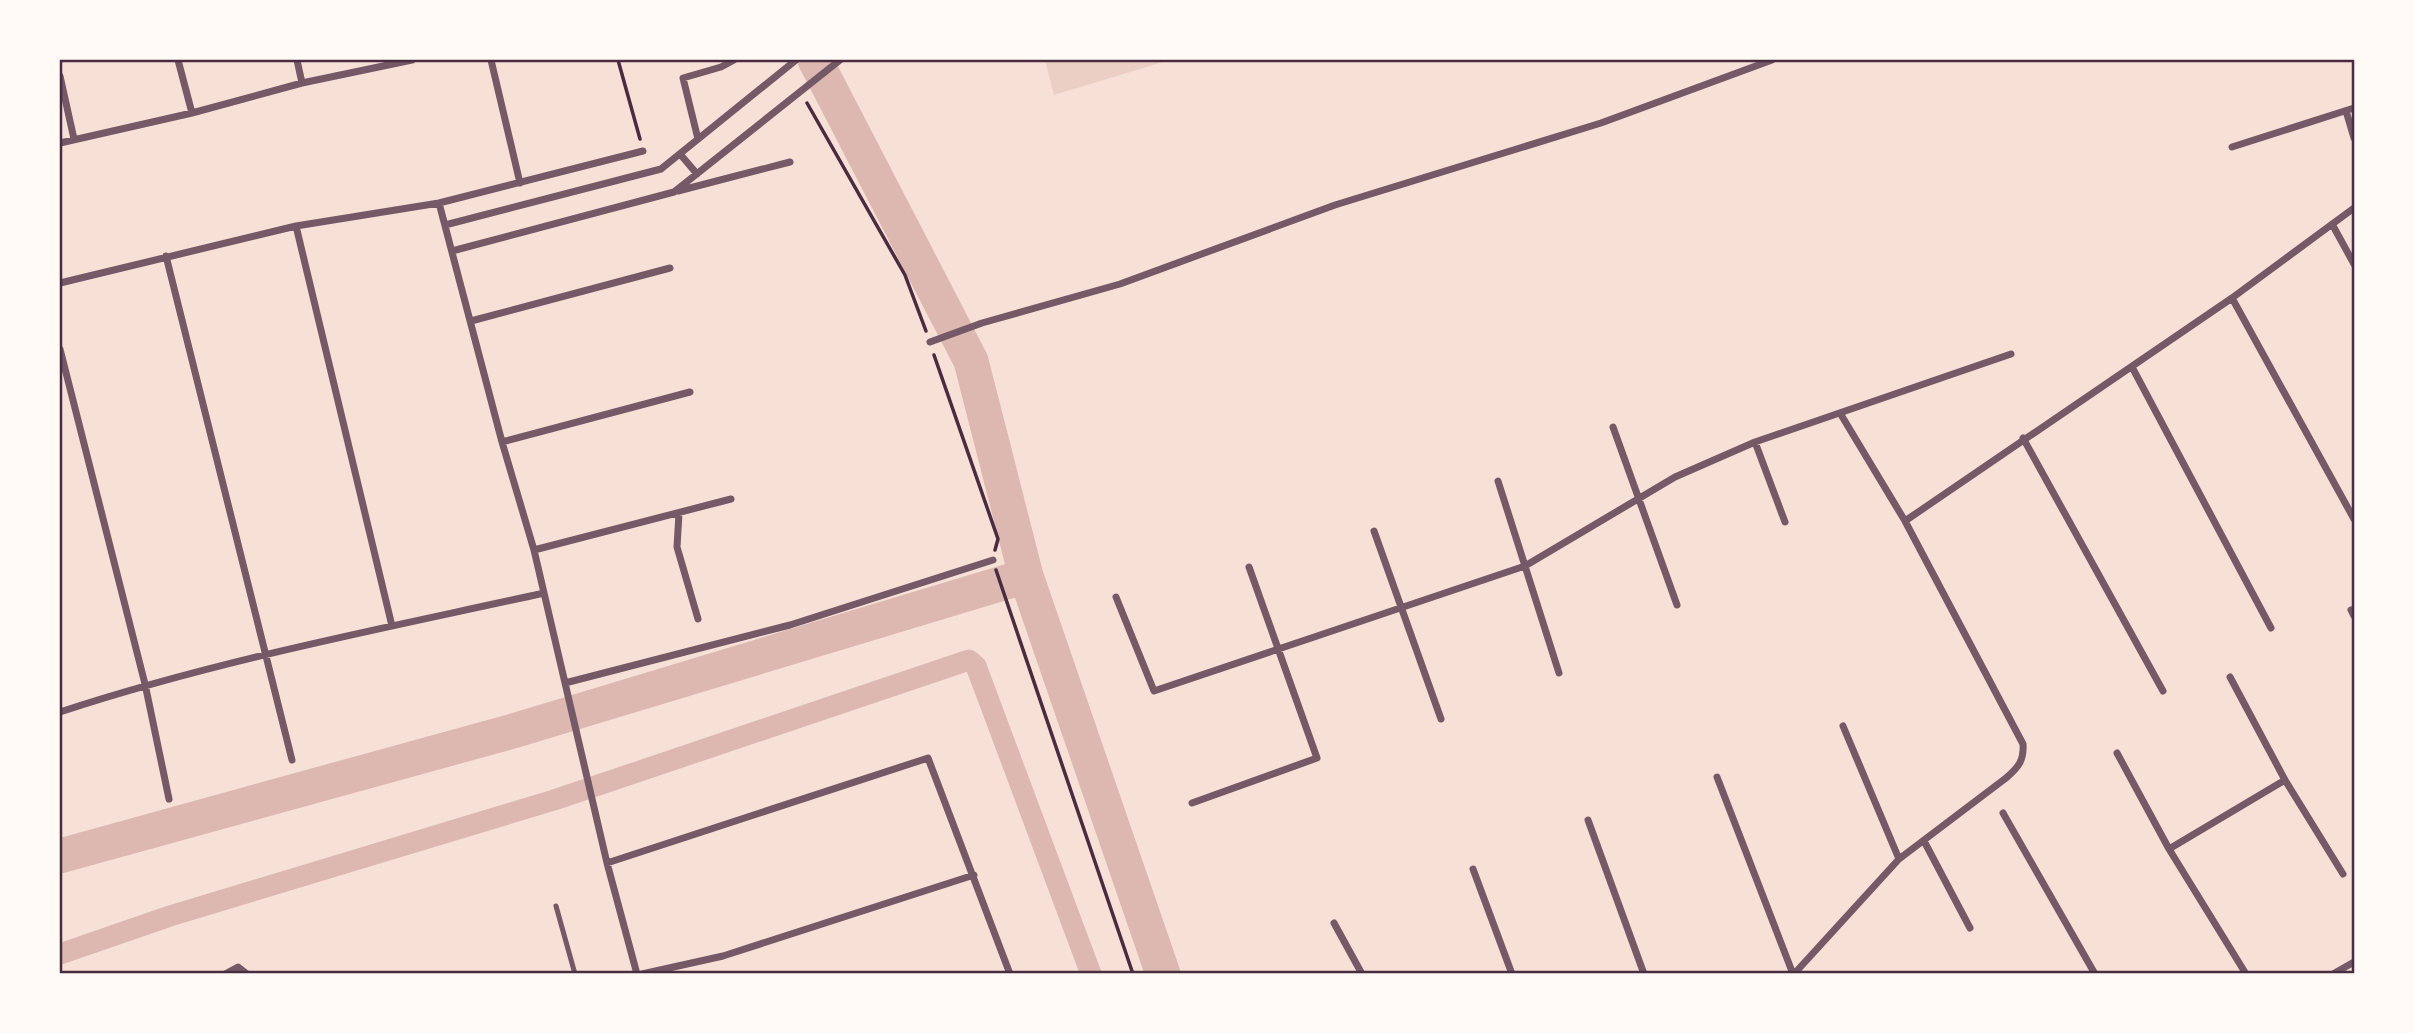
<svg xmlns="http://www.w3.org/2000/svg" width="2414" height="1033" font-family="Arial,sans-serif">
	<style>
		.green { fill: #ebcfc5 }
		.lines { fill: none; stroke-linecap: round; stroke-linejoin: round }
		.canal { stroke: #dcb8b0; stroke-width: 21 }
		.river { stroke: #dcb8b0; stroke-width: 35 }
		.path { stroke: #4a2c40; stroke-width: 3.5 }
		.service { stroke: #755966; stroke-width: 5 }
		.minor { stroke: #755966; stroke-width: 7 }
		.neatline { fill: none; stroke: #4a2c40; stroke-width: 2.5 }
	</style>
	<rect width="100%" height="100%" fill="#f7e1d7"/>
	<!-- green -->
	<path class="green" d="M1045,60H1170L1054,95Z"/>
	<g class="lines">
		<!-- canal -->
		<path class="canal" d="M60,954L170,916L554,800L969,660L976,666L1091,974"/>
		<!-- river -->
		<path class="river" d="M815,60L971,361L1026,576L1163,974
			M60,856L513,731L1026,576"/>
		<!-- path -->
		<path class="path" d="M618,60L640,139
			M807,103L905,275L926,331
			M934,355L998,539L995,550
			M996,570L1133,974"/>
		<!-- service -->
		<path class="service" d="M556,906L575,974"/>
		<!-- minor -->
		<path class="minor" d="M178,60L192,113
			M297,60L302,83
			M491,60L520,183
			M60,76L74,139
			M2346,111L2354,138
			M698,139L683,78L721,67L734,60
			M60,143L192,113L302,83L412,60
			M2232,147L2354,108
			M680,154L697,174
			M678,191L790,162
			M439,203L502,442L534,550L607,863L637,974
			M2332,224L2354,264
			M445,225L661,169L796,60
			M296,226L392,626
			M452,251L674,192L840,60
			M166,256L292,760
			M60,283L296,226L439,203L643,151
			M2232,298L2354,519
			M471,321L670,268
			M930,342L982,323L1120,284L1335,205L1601,123L1772,60
			M60,349L145,684L169,799
			M2132,367L2271,628
			M1840,413L1905,521
			M1613,427L1677,605
			M2023,438L2163,691
			M502,442L690,392
			M1755,442L1785,522
			M1498,481L1559,673
			M679,513L677,547L698,619
			M1374,531L1441,719
			M534,550L731,499
			M1116,597L1154,691L1525,566L1675,477L1755,442L2011,354
			M2351,610L2354,616
			M2230,677L2285,780L2343,874
			M565,683L790,625L993,560
			M60,712C218,660 381,629 544,593
			M1843,726L1899,859
			M2117,753L2169,849L2246,974
			M1717,777L1793,974
			M1192,803L1317,758L1249,567
			M2003,813L2095,974
			M1588,820L1644,974
			M1924,841L1970,928
			M2169,849L2285,780
			M607,863L928,758L1010,974
			M1473,869L1512,974
			M1334,923L1362,974
			M225,974L238,967L247,974
			M642,974L723,956L974,875
			M1794,974L1899,859L2006,778C2019,767 2024,760 2023,744L1905,521L2232,298L2354,208
			M2333,974L2354,962"/>
	</g>
	<!-- border -->
	<rect width="2414" height="1033" fill="none" stroke="#fffaf5" stroke-width="122"/>
	<rect x="61" y="61" width="2292" height="911" class="neatline"/>
</svg>
